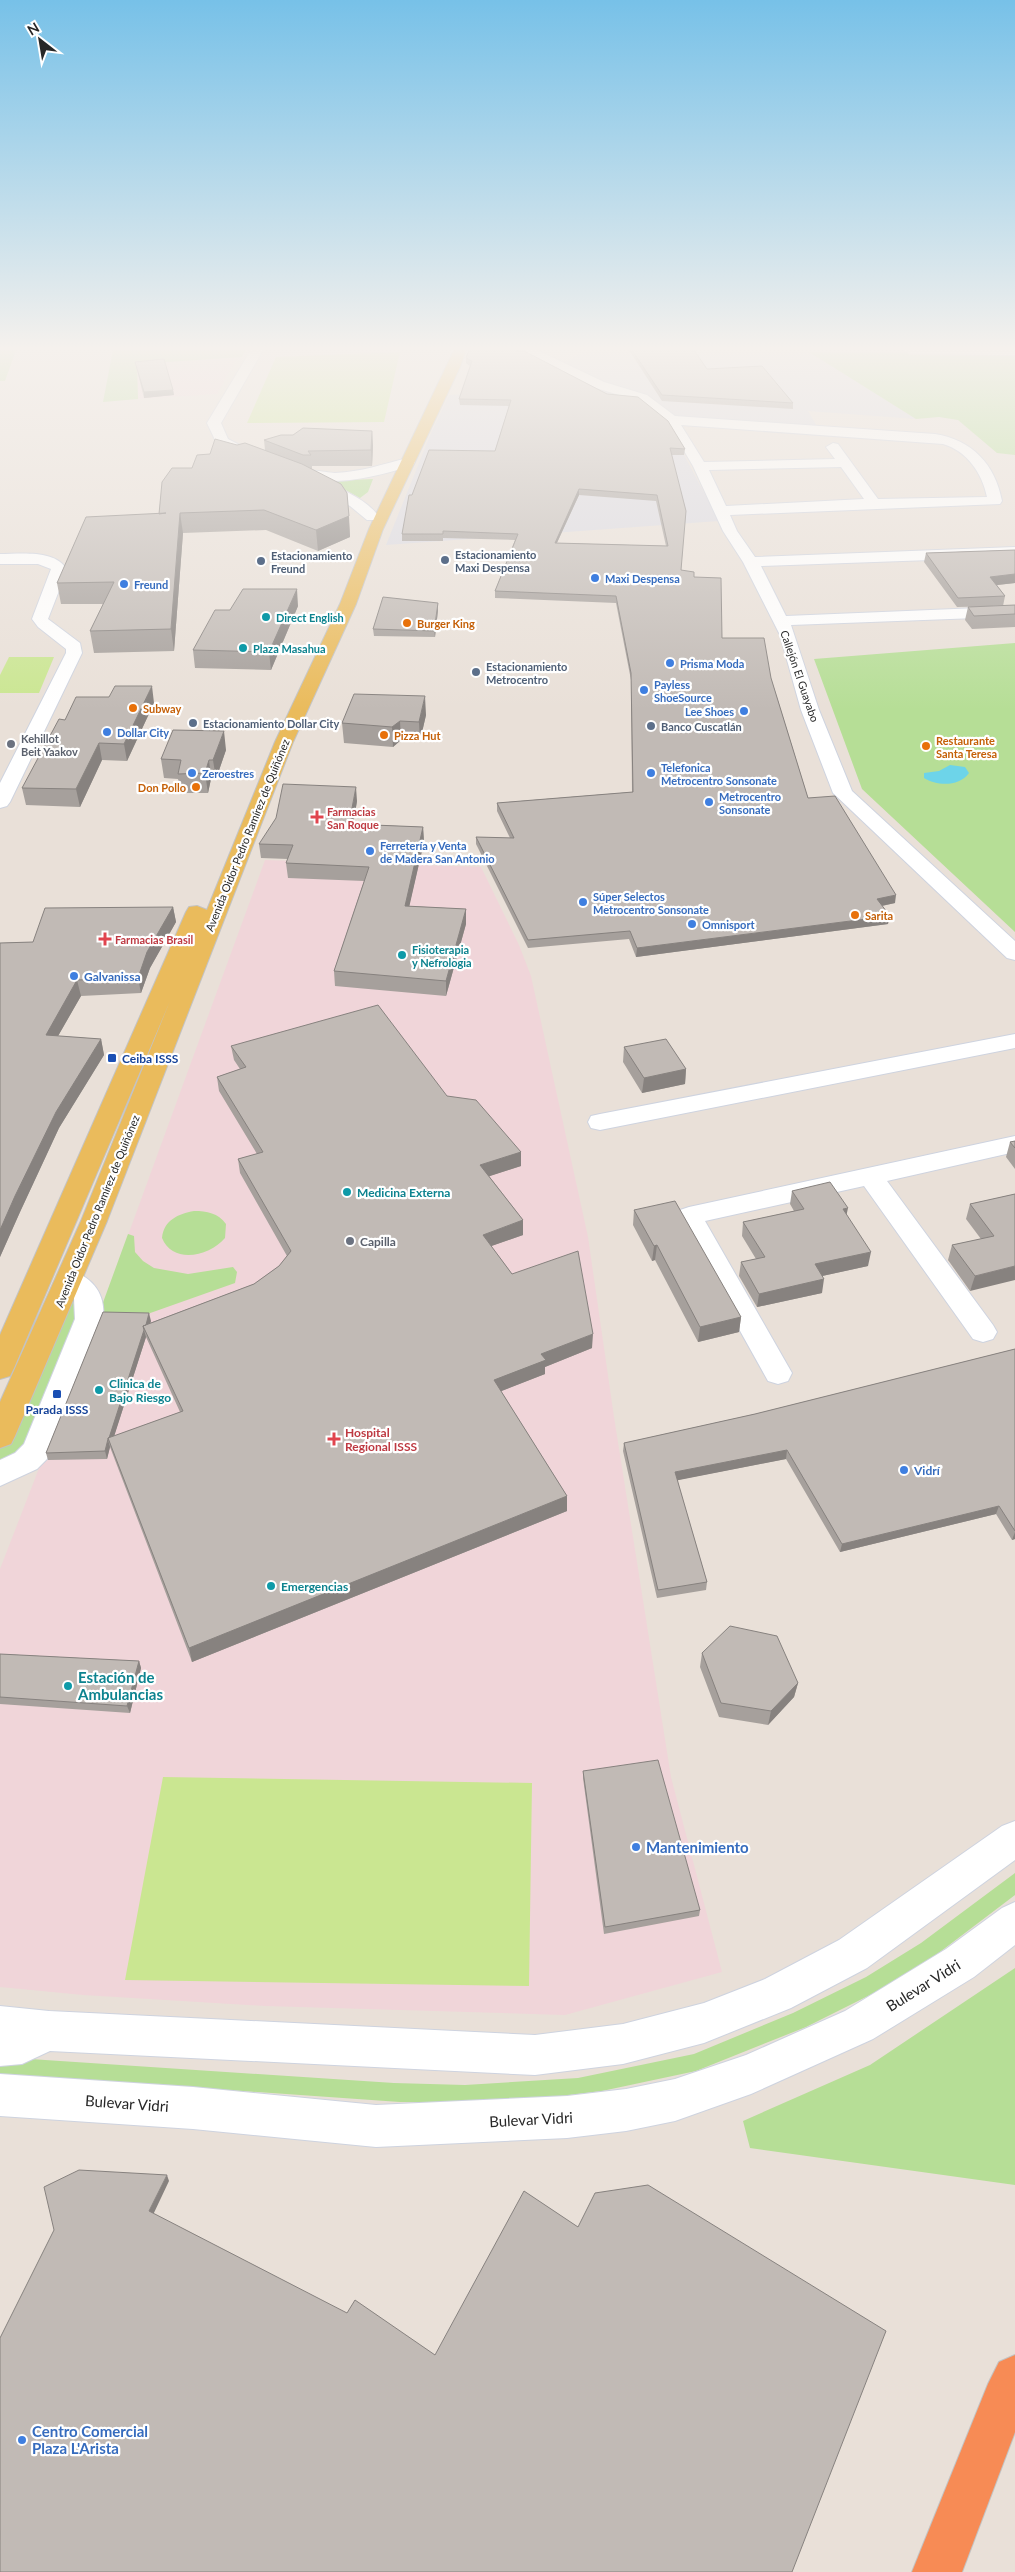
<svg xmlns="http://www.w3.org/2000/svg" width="1015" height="2572" font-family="Lato,sans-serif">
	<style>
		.industrial { fill: #dad9e1 }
		.medical { fill: #f0d5d9 }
		.green { fill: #b6de96 }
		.pitch { fill: #cae691 }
		.water { fill: #6dd4e9 }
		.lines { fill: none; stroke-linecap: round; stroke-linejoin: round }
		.street-casing { stroke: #ced3df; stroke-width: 2 }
		.secondary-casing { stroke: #ced3df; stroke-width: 2 }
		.primary-casing { stroke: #c3c3c3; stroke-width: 2 }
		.highway-casing { stroke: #c3c3c3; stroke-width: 2 }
		.street { fill: #fff; fill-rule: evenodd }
		.secondary { fill: #fff; fill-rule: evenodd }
		.primary { fill: #eabb5c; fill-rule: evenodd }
		.highway { fill: #f78b55; fill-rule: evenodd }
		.wall { fill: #a6a09c; fill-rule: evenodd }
		.shaded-wall { fill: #87827f }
		.building { fill: #c1bab5; stroke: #87827f; fill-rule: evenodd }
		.service-dot { fill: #5c6f8a; stroke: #fff; stroke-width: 2 }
		.shop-dot { fill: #3f7fe0; stroke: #fff; stroke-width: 2 }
		.culture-dot { fill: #0f9aa8; stroke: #fff; stroke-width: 2 }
		.food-dot { fill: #e8710a; stroke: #fff; stroke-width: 2 }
		.worship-dot { fill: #6b7280; stroke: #fff; stroke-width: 2 }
		.health-dot { fill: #e0444e; stroke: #fff; stroke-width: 2 }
		.transit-dot { fill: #1a4fb4; stroke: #fff; stroke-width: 2 }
		.labels { text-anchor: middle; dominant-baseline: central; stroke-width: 4.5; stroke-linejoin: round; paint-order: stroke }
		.far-service-label { font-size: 11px; font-weight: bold; fill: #4e5e75; stroke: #fff; text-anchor: start }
		.far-shop-label { font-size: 11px; font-weight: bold; fill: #366cbe; stroke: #fff; text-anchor: start }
		.far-culture-label { font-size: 11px; font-weight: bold; fill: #0d838f; stroke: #fff; text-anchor: start }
		.far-food-label { font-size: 11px; font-weight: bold; fill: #c56008; stroke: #fff; text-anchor: start }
		.far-street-label { font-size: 11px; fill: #272727; stroke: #fff }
		.far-worship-label { font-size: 11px; font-weight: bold; fill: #5b616d; stroke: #fff; text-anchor: start }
		.far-health-label { font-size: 11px; font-weight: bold; fill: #be3a42; stroke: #fff; text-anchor: start }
		.shop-label { font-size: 12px; font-weight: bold; fill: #366cbe; stroke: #fff; text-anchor: start }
		.transit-label { font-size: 12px; font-weight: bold; fill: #164399; stroke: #fff; text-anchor: start }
		.culture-label { font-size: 12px; font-weight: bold; fill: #0d838f; stroke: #fff; text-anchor: start }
		.worship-label { font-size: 12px; font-weight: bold; fill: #5b616d; stroke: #fff; text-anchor: start }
		.health-label { font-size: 12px; font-weight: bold; fill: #be3a42; stroke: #fff; text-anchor: start }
		.near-culture-label { font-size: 15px; font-weight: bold; fill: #0d838f; stroke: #fff; text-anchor: start }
		.near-shop-label { font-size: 15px; font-weight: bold; fill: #366cbe; stroke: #fff; text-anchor: start }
		.near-street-label { font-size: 15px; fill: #272727; stroke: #fff }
	</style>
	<rect width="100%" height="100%" fill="#e9e0d8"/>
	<!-- industrial -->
	<path class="industrial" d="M589,350L809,352L916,419L808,411L818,428L677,419L620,389L560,364Z
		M587,386L633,398L672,432L719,521L386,545L431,433L449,395Z"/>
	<!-- medical -->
	<path class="medical" d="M237,358L217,394L138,399L136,364Z
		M265,860L481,867L519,945L531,976L588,1237L614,1417L671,1777L722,1972L565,2015L265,2006L83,1995L0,1987V1569L108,1290Z"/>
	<!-- green -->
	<path class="green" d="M0,350H16L5,381H0Z
		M113,350H246L242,357L137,364L138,399L103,402Z
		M809,352L1015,355V455L997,453L958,420L939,417L916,419Z
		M373,479L368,492L360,498L329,481Z
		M1015,643V932L862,789L814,659Z
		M194,1211C207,1211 218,1213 226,1224L225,1238C210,1256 173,1265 162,1238C164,1220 178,1214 194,1211Z
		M128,1234L134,1236L135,1252L143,1261L154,1268L188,1274L233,1267L237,1272L235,1283L139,1317L97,1319Z
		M78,1296L84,1303L32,1446L0,1468V1447L69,1299Z
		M1015,1873V1895L932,1958L876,1992L806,2027L696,2071L602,2091L537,2099L478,2102H400L0,2074V2057L394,2083L465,2085L578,2078L694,2054L793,2013L866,1977L921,1943Z
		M1015,1968V2185L750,2148L743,2121L870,2065Z"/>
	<!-- pitch -->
	<path class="pitch" d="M400,352L384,422L247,423L276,357Z
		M9,657H54L39,693H0V675Z
		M163,1777L532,1783L529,1986L125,1980Z"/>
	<!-- water -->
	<path class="water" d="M950,765L965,767L969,773C959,787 937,786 924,778V773L939,771Z"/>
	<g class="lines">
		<!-- street casing -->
		<g class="street-casing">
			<path id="street" d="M522,350H537L604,382L647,395L675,416L935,434C972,440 995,464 1002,501L1000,504L730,515L737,531L755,557L1015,547V557L761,566L786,616L1003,607L1011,612L1003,617L791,625L819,710L852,791L1015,941V960L1007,958L833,793L801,710L780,635L743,562L723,531L693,466L667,422L639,401L596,388ZM681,425L943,444C967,451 982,473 987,497L878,499L838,444L833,443L826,447L835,459L704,462ZM841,467L864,499L726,506L709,470Z
				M904,350H1015V355L910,354Z
				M0,554C20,554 56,549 67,570L48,619L80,643L82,653L10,802L7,806L0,808V783L66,653V649L38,627L32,619L51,569L38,564H0Z
				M1015,1034V1048L600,1130L591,1128L588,1122L591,1116L600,1114Z
				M1015,1136V1152L887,1181L993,1325L997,1332L993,1339L983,1342L973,1339L864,1186L705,1221L792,1373L788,1381L778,1384L768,1381L676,1216L680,1210L689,1207Z
				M69,1270C93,1277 106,1294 103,1319L47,1459L37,1469L0,1486V1460L15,1453L24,1444L75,1319L74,1298L59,1287L55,1280L59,1273Z
				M1015,1821V1860L867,1968L791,2008L704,2043L623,2064L535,2075L50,2051L22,2064L0,2066V2006L49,2011L535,2035L623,2024L704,2003L765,1979L839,1940L1002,1826Z
				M1015,1902V1945L974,1977L873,2039L751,2094L675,2121L626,2131L567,2138L376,2147L193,2129L0,2116V2074L193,2087L376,2105L567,2096L626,2089L675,2079L746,2055L845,2011L946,1949L1002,1908Z"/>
		</g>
		<!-- secondary casing -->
		<g class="secondary-casing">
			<path id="secondary" d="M251,350H263L221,423L228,439L261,456L263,459L256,463L217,444L207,423Z
				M408,458L413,459L415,462L413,465C383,475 354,482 323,481C342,490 367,499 379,517L377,520H367L350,506L310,485L308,482L310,479L302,475C308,467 326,473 335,473C361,472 383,464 408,458Z"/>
		</g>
		<!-- primary casing -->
		<g class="primary-casing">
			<path id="primary" d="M454,350H466L460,367L383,529L356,604L293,742L107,1221L15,1436L11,1444L0,1448V1402L81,1221L170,1001L14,1368L10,1376L0,1379V1335L186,912L189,907L197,906L207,910L275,742L340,604L369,529Z"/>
		</g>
		<!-- highway casing -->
		<g class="highway-casing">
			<path id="highway" d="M1015,2355V2432L962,2572H912L988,2384L999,2362Z"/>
		</g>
		<!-- street -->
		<use href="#street" class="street"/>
		<!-- secondary -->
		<use href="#secondary" class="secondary"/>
		<!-- primary -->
		<use href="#primary" class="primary"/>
		<!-- highway -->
		<use href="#highway" class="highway"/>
	</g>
	<!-- wall -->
	<path class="wall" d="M469,350H520V351L685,449L684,455H671L681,570L694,577L722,638L771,678L808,798L895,903L882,906L888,924L636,957L629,939L528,948L476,844V837L510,838L497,811V803L632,792L631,680L616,603L495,598V591L515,540L443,538V541H402V534L412,495L495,451L509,406L460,405L459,399L470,366L466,363V358ZM579,495L656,501L666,546L557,543Z
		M629,350H694L707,369L793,403V409L662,401Z
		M135,362L173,390L174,395L144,398Z
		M372,431L373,446L372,466H312V469L347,493L350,537L318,551L266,530L183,533L174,651L94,653L90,631L103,604H61L57,583L159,514L192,468L210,454L237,445L265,450L264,440L293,435Z
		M1015,550V583L997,585L1005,596L1003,606L957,607L924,562L926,553Z
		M438,603V610L435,637L374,636L373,629Z
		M1015,605V627L972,629L965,620L968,607Z
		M298,606L271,670L195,668L193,650L230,610Z
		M154,703L127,761L102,760L80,807L26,805L22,788L65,720Z
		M426,715L420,741L401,740L393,747L344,743L342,723Z
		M226,750L216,779H211L208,793H181L178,779L164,778L161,759Z
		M357,801L353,824L423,827L424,842L409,906L466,909V924L446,996L335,986L334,971L364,881L288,878L286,863L288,859L261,858L259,844Z
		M173,907L176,922L150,968L141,993L81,996L58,1036L101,1039L104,1055L59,1128L20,1212L0,1257V943L33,942Z
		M231,1046L447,1096L521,1152V1166L489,1176L523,1220V1235L491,1246L512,1274L592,1348L545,1367V1374L501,1391L567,1496V1511L192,1662L110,1447L107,1459L48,1460L46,1453L103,1312L151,1321L150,1323L254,1284L279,1266L287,1256L240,1173L238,1159L257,1154L219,1091L217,1077L240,1069L234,1060ZM146,1337L180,1412L114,1436Z
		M624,1047L686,1069L685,1084L642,1093L623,1062Z
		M1015,1141V1169L1006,1157L1010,1142Z
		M792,1191L846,1214L868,1266L822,1276V1293L757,1307L739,1276L741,1262L756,1259L742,1236L743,1222L794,1211L790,1204Z
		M1015,1194L970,1291L948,1260L952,1245L981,1239L966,1219L970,1204Z
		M634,1210L741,1317L739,1332L698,1342L655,1260L652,1261L633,1225Z
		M1015,1349V1539L1012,1540L996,1514L840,1552L786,1459L677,1480L707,1582L706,1590L657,1598L623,1451L624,1443L755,1414Z
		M702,1653L798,1683L794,1697L768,1725L719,1717L700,1667Z
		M0,1654L139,1661L141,1668L130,1713L0,1704Z
		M583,1771L700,1910L699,1916L604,1934L583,1778Z"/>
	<!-- shaded-wall -->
	<path class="shaded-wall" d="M173,390L174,395L144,398V392Z
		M372,431L373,446L372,466L371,450Z
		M579,489V495L554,549L555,543Z
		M180,513L183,533L174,651L171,629Z
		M349,516L350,537L318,551L316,530Z
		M1015,574V583L988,586L990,577Z
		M297,589L298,606L271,670L269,652Z
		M438,603V610L435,637L434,631Z
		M152,686L154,703L127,761L124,744Z
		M425,696L426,715L420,741L419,722Z
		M400,721L401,740L393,747L392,727Z
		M224,731L226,750L216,779L213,760Z
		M99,743L102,760L80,807L76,789Z
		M209,760L211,779L208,793L205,773Z
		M356,787L357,801L351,838L349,824Z
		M423,827L424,842L406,921L405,906Z
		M896,895L895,903L876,907L877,899Z
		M173,907L176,922L150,968L141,993L138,978L147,952Z
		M466,909V924L446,996V981Z
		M890,916L888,924L636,957L637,948Z
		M77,980L81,996L50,1050L46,1035Z
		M101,1039L104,1055L59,1128L20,1212L0,1257V1230L15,1196L56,1112Z
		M686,1069L685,1084L642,1093L644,1078Z
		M521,1152V1166L481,1179L480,1165Z
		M848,1208L845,1222L843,1209Z
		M523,1220V1235L483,1249V1235Z
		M657,1245L655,1260L652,1261L654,1246Z
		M871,1252L868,1266L813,1278L815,1264Z
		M1015,1266V1280L970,1291L975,1276Z
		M824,1279L822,1293L757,1307L759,1294Z
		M149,1313L151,1321L147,1334L144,1328Z
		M741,1317L739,1332L698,1342L700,1327Z
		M144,1330L146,1337L111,1446L108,1439Z
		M593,1334L592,1348L545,1367V1374L494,1394V1380L541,1354Z
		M108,1440L110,1447L107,1459L105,1451Z
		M787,1450L786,1459L674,1481L675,1472Z
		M567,1496V1511L192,1662L189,1648Z
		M999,1506L996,1514L840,1552L842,1544Z
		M1015,1532V1539L1012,1540Z
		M139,1661L141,1668L130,1713L127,1706Z
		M798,1683L794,1697L768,1725L771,1711Z
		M167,2175L169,2181L152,2217L149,2211Z"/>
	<!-- building -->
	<path class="building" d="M469,350H519L516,351H524L607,394L638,397L668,421L685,449L670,448L686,511L681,570L694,572V577L721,578L722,638H764L771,678L808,798L835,796L896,895L877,899L890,916L637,948L630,931L528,940L476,837L514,838L497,803L633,792L631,673L616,596L495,591L518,534L443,531V534H402L409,495H412L429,450L495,451L511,400L459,399L472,361L466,358ZM579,489L657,495L668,546L555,543Z
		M632,350H694L707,369L762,366L793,403L662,395Z
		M164,359L173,390L144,392L135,362Z
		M303,428L372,431L371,450L308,451L311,455H303L264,440L281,435H293Z
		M215,439L237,445L245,443L302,464L341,484L347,493L349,516L316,530L264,510L180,513L171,629L90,631L114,582L57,583L86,517L166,513L159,514L162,482L172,468H192L197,455L210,454Z
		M1015,550V574L990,577L1005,596L958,598L926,553Z
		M243,589H297L269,652L193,650L215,610H230Z
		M383,597L438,603L434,631L373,629Z
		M1015,605V614L974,616L968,607Z
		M115,686H152L124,744L99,743L76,789L22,788L59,719L65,720L76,697H109Z
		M354,694L425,696L419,722L400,721L392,727L342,723Z
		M173,730L224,731L213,760H209L205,773L178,774L181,760L161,759Z
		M283,784L356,787L349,824L423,827L405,906L466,909L446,981L334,971L369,867L286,863L293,845L259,844L276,818Z
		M173,907L147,952L138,978L77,980L46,1035L101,1039L56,1112L15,1196L0,1230V943L33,942L45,908Z
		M378,1005L447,1096L476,1100L521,1152L480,1165L523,1220L483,1235L512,1274L578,1251L593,1334L541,1354L546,1360L494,1380L567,1496L189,1648L108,1438L183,1411L143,1326L254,1284L279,1266L291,1251L238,1159L263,1152L217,1077L246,1067L231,1046Z
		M666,1039L686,1069L644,1078L624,1047Z
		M1015,1141V1148L1010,1142Z
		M830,1182L848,1208L843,1209L871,1252L815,1264L824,1279L759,1294L741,1262L765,1257L743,1222L804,1209L792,1191Z
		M1015,1194V1266L975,1276L952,1245L994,1236L970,1204Z
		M675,1201L741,1317L700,1327L657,1245L654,1246L634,1210Z
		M103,1312L149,1313L146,1325L143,1326L144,1330L109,1438H108V1439L105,1451L46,1453Z
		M1015,1349V1531L999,1506L842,1544L787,1450L675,1472L707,1582L658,1590L624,1443L755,1414Z
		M730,1626L777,1636L798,1683L771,1711L721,1703L702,1653Z
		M0,1654L139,1661L127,1706L0,1697Z
		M658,1760L700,1910L605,1927L583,1771Z
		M79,2170L167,2175L149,2211L347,2313L355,2300L435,2355L524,2191L578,2227L595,2193L648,2185L886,2331L792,2572H0V2338L54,2230L44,2187Z"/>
	<!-- sky -->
	<linearGradient id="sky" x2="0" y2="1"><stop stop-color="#77c1e8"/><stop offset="0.49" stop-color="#f5f1ed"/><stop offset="1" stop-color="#f5f1ed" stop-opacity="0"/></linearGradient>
	<rect width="1015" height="710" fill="url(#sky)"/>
	<!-- markers -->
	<g class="service-dot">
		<circle cx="445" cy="560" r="5"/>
		<circle cx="261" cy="561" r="5"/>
		<circle cx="476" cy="672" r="5"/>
		<circle cx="193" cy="723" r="5"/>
		<circle cx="651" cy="726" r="5"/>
	</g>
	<g class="shop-dot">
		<circle cx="595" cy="578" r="5"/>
		<circle cx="124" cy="584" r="5"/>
		<circle cx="670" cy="663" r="5"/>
		<circle cx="644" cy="690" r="5"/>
		<circle cx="744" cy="711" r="5"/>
		<circle cx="107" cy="732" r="5"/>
		<circle cx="192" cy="773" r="5"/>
		<circle cx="651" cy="773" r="5"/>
		<circle cx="709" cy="802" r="5"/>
		<circle cx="370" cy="851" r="5"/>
		<circle cx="583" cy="902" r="5"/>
		<circle cx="692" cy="924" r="5"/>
		<circle cx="74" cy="976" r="5"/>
		<circle cx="904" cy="1470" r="5"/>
		<circle cx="636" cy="1847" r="5"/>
		<circle cx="22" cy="2440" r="5"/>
	</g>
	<g class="culture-dot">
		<circle cx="266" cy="617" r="5"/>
		<circle cx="243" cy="648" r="5"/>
		<circle cx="402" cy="955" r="5"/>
		<circle cx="347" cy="1192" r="5"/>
		<circle cx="99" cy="1390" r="5"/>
		<circle cx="271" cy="1586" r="5"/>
		<circle cx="68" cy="1686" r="5"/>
	</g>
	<g class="food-dot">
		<circle cx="407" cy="623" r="5"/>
		<circle cx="133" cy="708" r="5"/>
		<circle cx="384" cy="735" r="5"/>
		<circle cx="926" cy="746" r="5"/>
		<circle cx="196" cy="787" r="5"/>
		<circle cx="855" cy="915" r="5"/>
	</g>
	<g class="worship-dot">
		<circle cx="11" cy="744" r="5"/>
		<circle cx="350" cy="1241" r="5"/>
	</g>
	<g class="health-dot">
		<path d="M314.5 809.5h5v5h5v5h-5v5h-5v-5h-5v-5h5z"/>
		<path d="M102.5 931.5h5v5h5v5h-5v5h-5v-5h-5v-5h5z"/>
		<path d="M331.5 1431.5h5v5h5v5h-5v5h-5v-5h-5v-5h5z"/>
	</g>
	<g class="transit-dot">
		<rect x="107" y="1053" width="10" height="10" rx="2.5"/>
		<rect x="52" y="1389" width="10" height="10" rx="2.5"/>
	</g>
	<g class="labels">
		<!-- far-service labels -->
		<g class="far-service-label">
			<text x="455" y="554">Estacionamiento<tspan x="455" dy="13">Maxi Despensa</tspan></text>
			<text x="271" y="555">Estacionamiento<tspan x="271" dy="13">Freund</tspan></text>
			<text x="486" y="666">Estacionamiento<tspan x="486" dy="13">Metrocentro</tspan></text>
			<text x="203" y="723">Estacionamiento Dollar City</text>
			<text x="661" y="726">Banco Cuscatlán</text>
		</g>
		<!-- far-shop labels -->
		<g class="far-shop-label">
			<text x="605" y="578">Maxi Despensa</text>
			<text x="134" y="584">Freund</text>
			<text x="680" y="663">Prisma Moda</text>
			<text x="654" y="684">Payless<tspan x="654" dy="13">ShoeSource</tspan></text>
			<text x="734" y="711" text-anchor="end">Lee Shoes</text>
			<text x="117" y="732">Dollar City</text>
			<text x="661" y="767">Telefonica<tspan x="661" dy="13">Metrocentro Sonsonate</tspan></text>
			<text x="202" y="773">Zeroestres</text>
			<text x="719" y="796">Metrocentro<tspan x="719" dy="13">Sonsonate</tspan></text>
			<text x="380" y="845">Ferretería y Venta<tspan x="380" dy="13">de Madera San Antonio</tspan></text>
			<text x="593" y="896">Súper Selectos<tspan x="593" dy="13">Metrocentro Sonsonate</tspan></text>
			<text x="702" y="924">Omnisport</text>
		</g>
		<!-- far-culture labels -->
		<g class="far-culture-label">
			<text x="276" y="617">Direct English</text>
			<text x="253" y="648">Plaza Masahua</text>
			<text x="412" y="949">Fisioterapia<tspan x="412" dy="13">y Nefrologia</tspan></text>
		</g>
		<!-- far-food labels -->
		<g class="far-food-label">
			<text x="417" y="623">Burger King</text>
			<text x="143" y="708">Subway</text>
			<text x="394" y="735">Pizza Hut</text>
			<text x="936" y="740">Restaurante<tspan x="936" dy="13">Santa Teresa</tspan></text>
			<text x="186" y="787" text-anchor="end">Don Pollo</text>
			<text x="865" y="915">Sarita</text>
		</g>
		<!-- far-street labels -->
		<g class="far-street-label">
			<text transform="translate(800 676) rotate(71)">Callejón El Guayabo</text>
			<text transform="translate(247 835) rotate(-68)">Avenida Oidor Pedro Ramírez de Quiñónez</text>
			<text transform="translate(97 1211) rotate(-68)">Avenida Oidor Pedro Ramírez de Quiñónez</text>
		</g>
		<!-- far-worship labels -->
		<g class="far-worship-label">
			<text x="21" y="738">Kehillot<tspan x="21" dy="13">Beit Yaakov</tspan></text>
		</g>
		<!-- far-health labels -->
		<g class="far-health-label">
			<text x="327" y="811">Farmacias<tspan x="327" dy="13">San Roque</tspan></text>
			<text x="115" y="939">Farmacias Brasil</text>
		</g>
		<!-- shop labels -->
		<g class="shop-label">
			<text x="84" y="976">Galvanissa</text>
			<text x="914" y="1470">Vidrí</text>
		</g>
		<!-- transit labels -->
		<g class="transit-label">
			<text x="122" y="1058">Ceiba ISSS</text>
			<text x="57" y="1409" text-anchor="middle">Parada ISSS</text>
		</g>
		<!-- culture labels -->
		<g class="culture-label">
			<text x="357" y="1192">Medicina Externa</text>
			<text x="109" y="1383">Clinica de<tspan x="109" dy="14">Bajo Riesgo</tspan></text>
			<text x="281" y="1586">Emergencias</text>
		</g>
		<!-- worship labels -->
		<g class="worship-label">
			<text x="360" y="1241">Capilla</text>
		</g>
		<!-- health labels -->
		<g class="health-label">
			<text x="345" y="1432">Hospital<tspan x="345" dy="14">Regional ISSS</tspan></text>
		</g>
		<!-- near-culture labels -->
		<g class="near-culture-label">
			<text x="78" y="1677">Estación de<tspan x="78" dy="17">Ambulancias</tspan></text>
		</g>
		<!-- near-shop labels -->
		<g class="near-shop-label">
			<text x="646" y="1847">Mantenimiento</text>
			<text x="32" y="2431">Centro Comercial<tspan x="32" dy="17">Plaza L'Arista</tspan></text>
		</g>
		<!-- near-street labels -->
		<g class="near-street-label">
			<text transform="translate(923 1985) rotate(-32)">Bulevar Vidri</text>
			<text transform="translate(127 2103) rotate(4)">Bulevar Vidri</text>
			<text transform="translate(531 2119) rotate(-3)">Bulevar Vidri</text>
		</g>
	</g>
	<!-- north arrow -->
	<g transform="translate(40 40) rotate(329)" stroke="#ffffff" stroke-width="4" paint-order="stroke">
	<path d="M0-4L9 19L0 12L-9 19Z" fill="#272727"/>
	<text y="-8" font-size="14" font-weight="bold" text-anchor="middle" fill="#272727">N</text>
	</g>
</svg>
